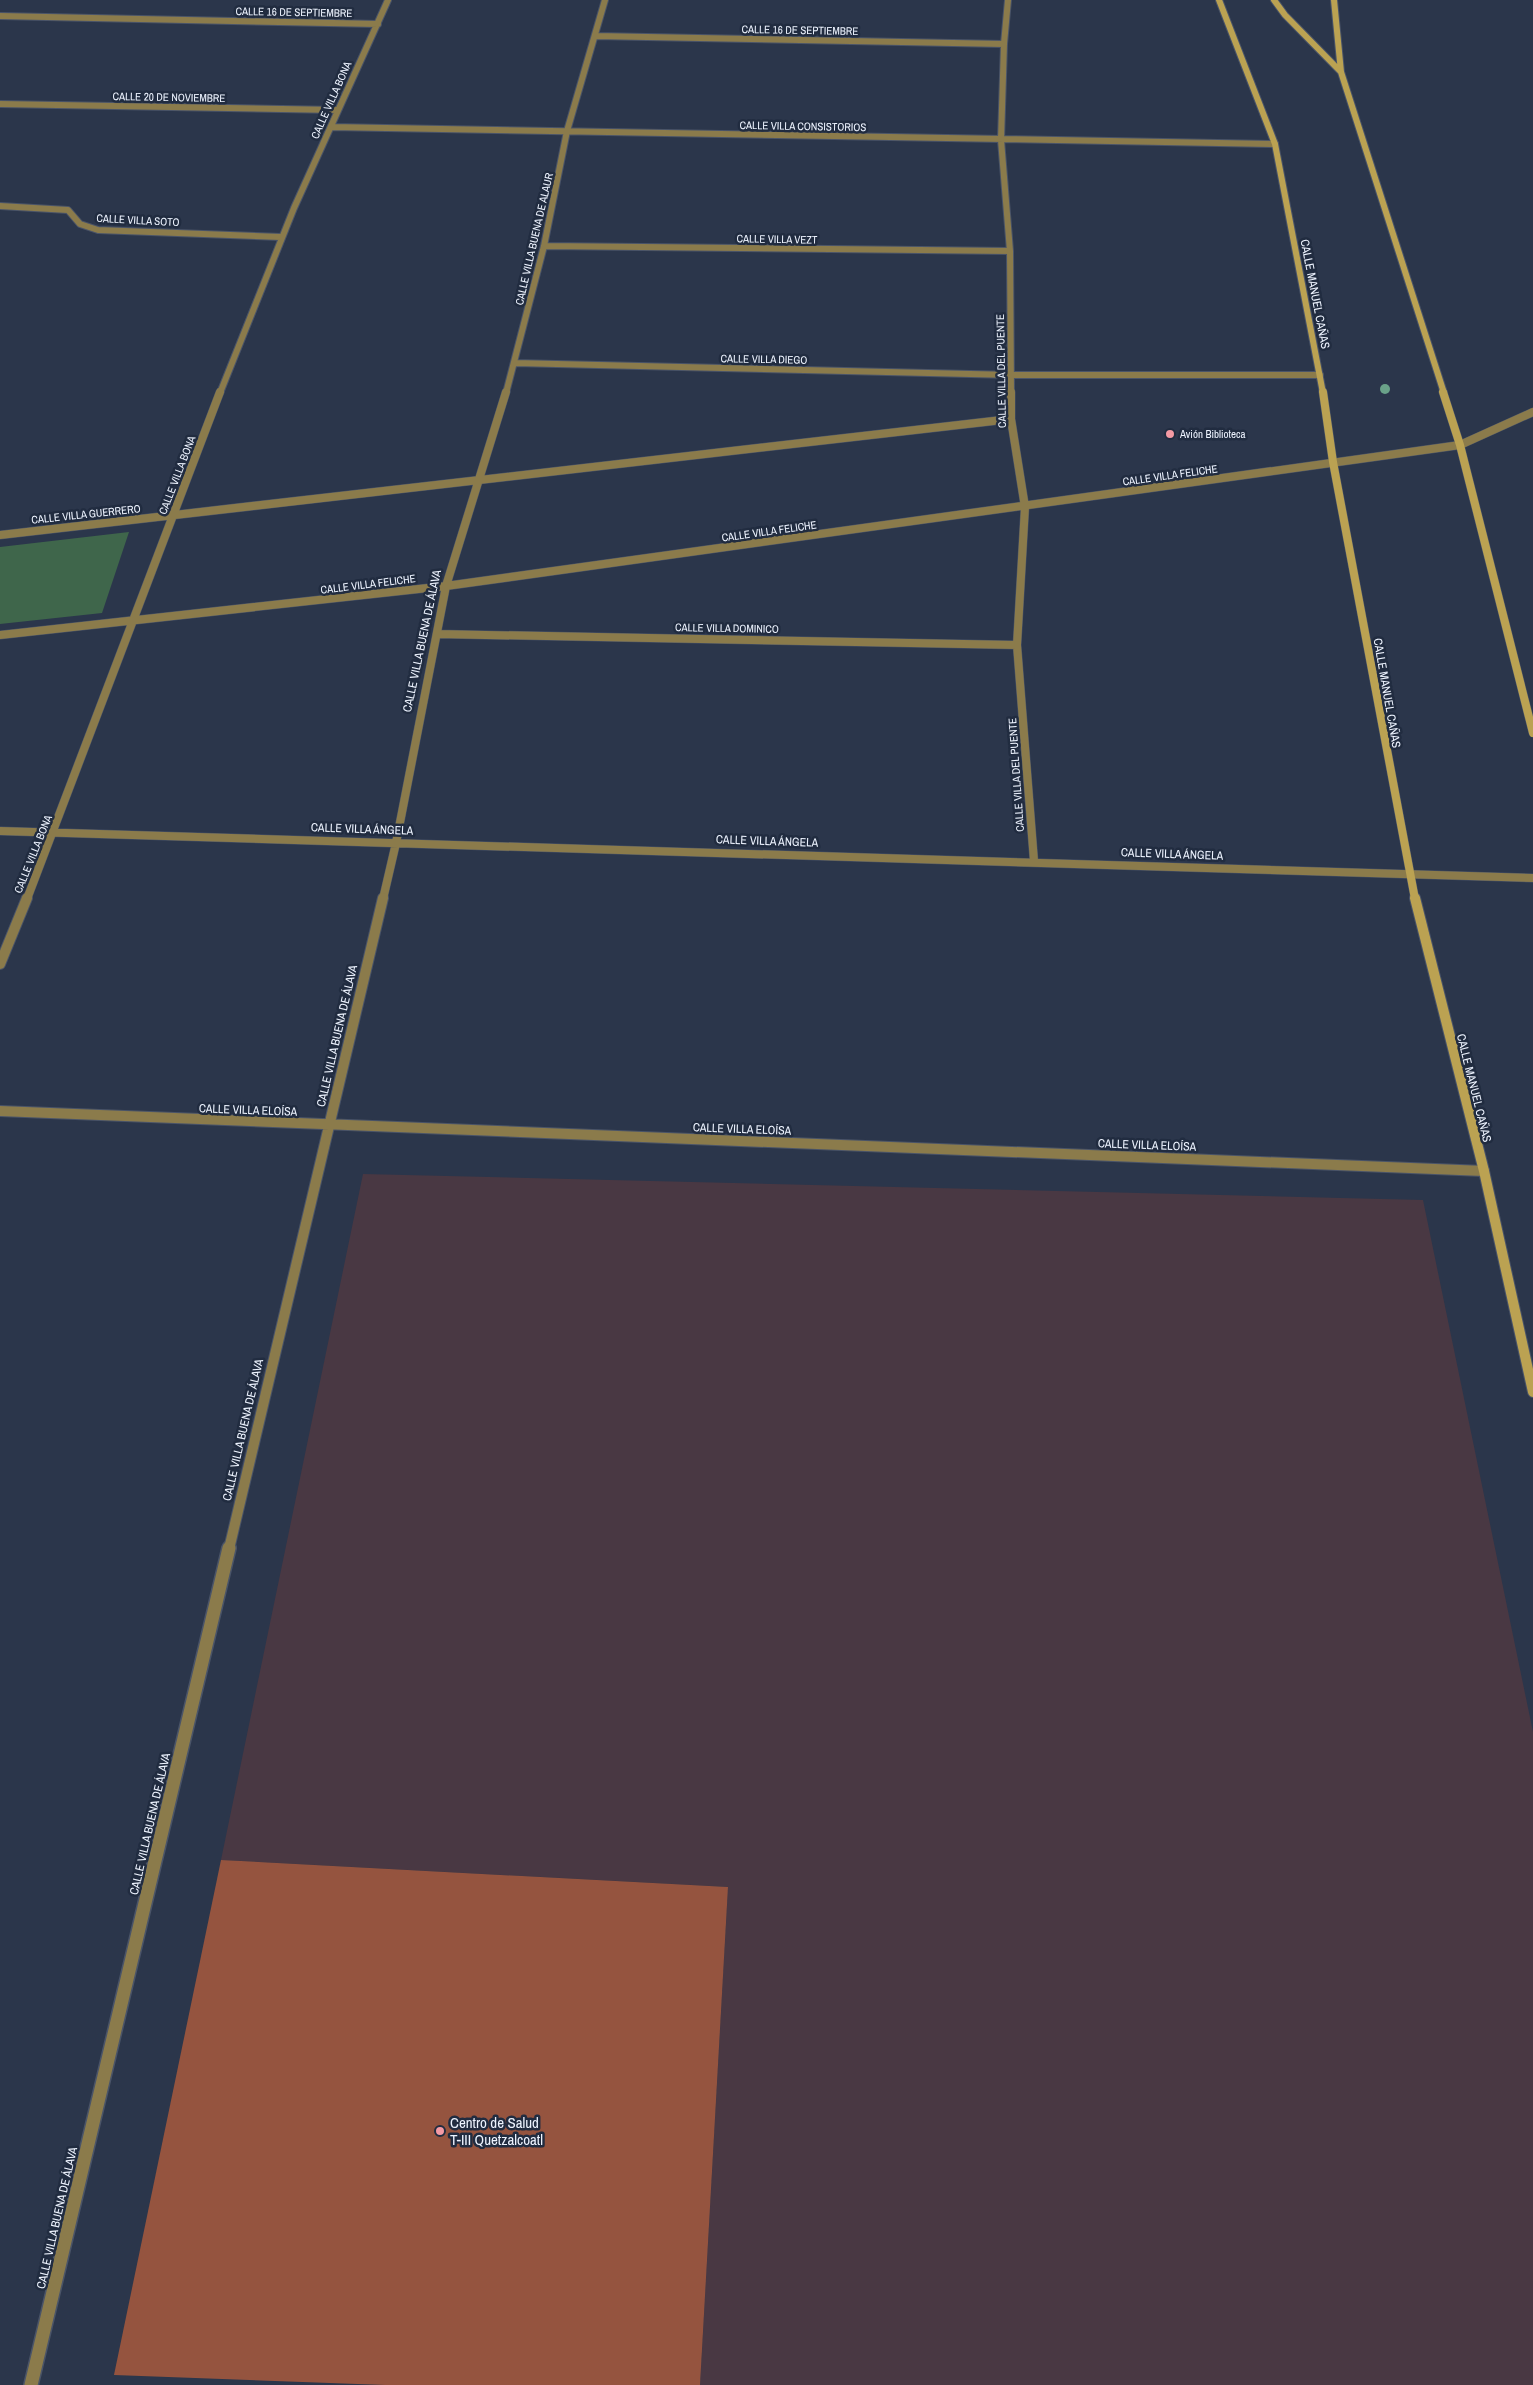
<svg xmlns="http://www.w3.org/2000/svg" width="1533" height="2385" font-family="'Archivo Narrow',sans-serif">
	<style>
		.education { fill: #493843 }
		.green { fill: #3f664b }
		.building { fill: #95543f }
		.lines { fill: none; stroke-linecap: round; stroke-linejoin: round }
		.street-far3-casing { stroke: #4a5468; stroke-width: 8 }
		.street-far2-casing { stroke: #4a5468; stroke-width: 9 }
		.street-far1-casing { stroke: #4a5468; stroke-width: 12 }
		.street-casing { stroke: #4a5468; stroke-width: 16 }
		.secondary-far2-casing { stroke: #4a5468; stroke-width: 8 }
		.secondary-far1-casing { stroke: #4a5468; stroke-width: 9 }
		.secondary-casing { stroke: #4a5468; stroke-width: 12 }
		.street-far3 { stroke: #8b7b4b; stroke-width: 6 }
		.street-far2 { stroke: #8b7b4b; stroke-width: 8 }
		.street-far1 { stroke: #8b7b4b; stroke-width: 10 }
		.street { stroke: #8b7b4b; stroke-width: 13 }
		.secondary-far2 { stroke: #bba252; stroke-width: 6 }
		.secondary-far1 { stroke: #bba252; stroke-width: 8 }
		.secondary { stroke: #bba252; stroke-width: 10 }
		.tree { fill: #6aa289 }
		.poi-dot { fill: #f49aa4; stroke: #212c40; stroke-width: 2 }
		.labels { text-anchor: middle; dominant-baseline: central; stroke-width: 5; stroke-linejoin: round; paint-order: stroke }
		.far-street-label { font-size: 11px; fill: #eef4ff; stroke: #212c40 }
		.far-poi-label { font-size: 11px; fill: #eef4ff; stroke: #212c40; text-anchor: start }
		.street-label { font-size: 12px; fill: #eef4ff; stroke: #212c40 }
		.near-poi-label { font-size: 15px; fill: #eef4ff; stroke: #212c40; text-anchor: start }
	</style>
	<rect width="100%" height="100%" fill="#2b364b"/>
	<!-- education -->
	<path class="education" d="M363,1174L1423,1200L1533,1732V2385H700L728,1887L221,1860Z"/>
	<!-- green -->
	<path class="green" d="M129,532L102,613L0,624V547Z"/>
	<!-- building -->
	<path class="building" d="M221,1860L728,1887L700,2385H385L114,2375Z"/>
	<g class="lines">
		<!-- street-far3 casing -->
		<g class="street-far3-casing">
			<path id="street-far3" d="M1008,0L1004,44L1001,140L1010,251L1011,393
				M0,16L378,24
				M595,36L1004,44
				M0,104L337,110
				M331,127L1275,144
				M0,206L68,210L80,224L98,230L281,237
				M544,246L1010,251
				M515,363L1012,375H1320
				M220,393L294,208L388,0
				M506,393L544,246L567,131L605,0"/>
		</g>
		<!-- street-far2 casing -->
		<g class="street-far2-casing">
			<path id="street-far2" d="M1011,392V419L1025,507L1017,645L1034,861
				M0,535L1011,419
				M437,634L1017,645
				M0,635L446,586L1460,445L1533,412
				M0,831L1533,878
				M27,899L220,392
				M383,899L396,843L446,586L506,392"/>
		</g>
		<!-- street-far1 casing -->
		<g class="street-far1-casing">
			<path id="street-far1" d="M0,964L27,898
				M0,1111L1484,1171
				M229,1549L383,898"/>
		</g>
		<!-- street casing -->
		<g class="street-casing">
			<path id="street" d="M31,2385L229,1548"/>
		</g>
		<!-- secondary-far2 casing -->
		<g class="secondary-far2-casing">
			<path id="secondary-far2" d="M1219,0L1275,144L1323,393
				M1274,0L1285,15L1341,72L1444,393
				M1334,0L1341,72"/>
		</g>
		<!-- secondary-far1 casing -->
		<g class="secondary-far1-casing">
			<path id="secondary-far1" d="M1323,392L1333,462L1415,899
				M1443,392L1460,445L1533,733"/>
		</g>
		<!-- secondary casing -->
		<g class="secondary-casing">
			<path id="secondary" d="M1415,898L1484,1171L1533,1392"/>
		</g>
		<!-- street-far3 -->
		<use href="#street-far3" class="street-far3"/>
		<!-- street-far2 -->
		<use href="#street-far2" class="street-far2"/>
		<!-- street-far1 -->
		<use href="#street-far1" class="street-far1"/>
		<!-- street -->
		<use href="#street" class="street"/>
		<!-- secondary-far2 -->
		<use href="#secondary-far2" class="secondary-far2"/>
		<!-- secondary-far1 -->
		<use href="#secondary-far1" class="secondary-far1"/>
		<!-- secondary -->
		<use href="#secondary" class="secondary"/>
	</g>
	<!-- trees -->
	<circle class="tree" cx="1385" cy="389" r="5"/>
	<!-- markers -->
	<g class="poi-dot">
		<circle cx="1170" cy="434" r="5"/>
		<circle cx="440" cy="2131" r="5"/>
	</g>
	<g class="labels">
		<!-- far-street labels -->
		<g class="far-street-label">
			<text transform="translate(294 12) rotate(1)">CALLE 16 DE SEPTIEMBRE</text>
			<text transform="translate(800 30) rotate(1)">CALLE 16 DE SEPTIEMBRE</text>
			<text transform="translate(169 97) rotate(1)">CALLE 20 DE NOVIEMBRE</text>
			<text transform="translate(331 100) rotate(-66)">CALLE VILLA BONA</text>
			<text transform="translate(803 126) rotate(1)">CALLE VILLA CONSISTORIOS</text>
			<text transform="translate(138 220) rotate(3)">CALLE VILLA SOTO</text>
			<text transform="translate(534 239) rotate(-77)">CALLE VILLA BUENA DE ALAUR</text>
			<text transform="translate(777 239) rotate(1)">CALLE VILLA VEZT</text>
			<text transform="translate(764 359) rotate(1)">CALLE VILLA DIEGO</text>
			<text transform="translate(1001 371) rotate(-91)">CALLE VILLA DEL PUENTE</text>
			<text transform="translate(177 475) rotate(-69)">CALLE VILLA BONA</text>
			<text transform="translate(1170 475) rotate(-8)">CALLE VILLA FELICHE</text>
			<text transform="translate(86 514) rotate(-6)">CALLE VILLA GUERRERO</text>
			<text transform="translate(769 531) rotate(-8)">CALLE VILLA FELICHE</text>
			<text transform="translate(368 584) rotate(-7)">CALLE VILLA FELICHE</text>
			<text transform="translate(727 628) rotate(1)">CALLE VILLA DOMINICO</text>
			<text transform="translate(1016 775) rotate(-94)">CALLE VILLA DEL PUENTE</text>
			<text transform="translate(33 854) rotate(-68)">CALLE VILLA BONA</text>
		</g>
		<!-- far-poi labels -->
		<g class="far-poi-label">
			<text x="1180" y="434">Avión Biblioteca</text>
		</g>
		<!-- street labels -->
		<g class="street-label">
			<text transform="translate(1315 294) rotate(79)">CALLE MANUEL CAÑAS</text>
			<text transform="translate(422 641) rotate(-78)">CALLE VILLA BUENA DE ÁLAVA</text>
			<text transform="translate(1387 693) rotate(80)">CALLE MANUEL CAÑAS</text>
			<text transform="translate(362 829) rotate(2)">CALLE VILLA ÁNGELA</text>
			<text transform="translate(767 841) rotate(2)">CALLE VILLA ÁNGELA</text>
			<text transform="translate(1172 854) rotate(2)">CALLE VILLA ÁNGELA</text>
			<text transform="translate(337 1036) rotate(-77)">CALLE VILLA BUENA DE ÁLAVA</text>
			<text transform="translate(1474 1088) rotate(76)">CALLE MANUEL CAÑAS</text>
			<text transform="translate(248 1110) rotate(2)">CALLE VILLA ELOÍSA</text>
			<text transform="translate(742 1129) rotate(2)">CALLE VILLA ELOÍSA</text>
			<text transform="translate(1147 1145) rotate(2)">CALLE VILLA ELOÍSA</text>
			<text transform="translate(243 1430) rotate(-77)">CALLE VILLA BUENA DE ÁLAVA</text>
			<text transform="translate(150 1824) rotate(-77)">CALLE VILLA BUENA DE ÁLAVA</text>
			<text transform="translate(57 2218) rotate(-77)">CALLE VILLA BUENA DE ÁLAVA</text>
		</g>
		<!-- near-poi labels -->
		<g class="near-poi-label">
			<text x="450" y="2122">Centro de Salud<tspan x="450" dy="17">T-III Quetzalcoatl</tspan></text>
		</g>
	</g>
</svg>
